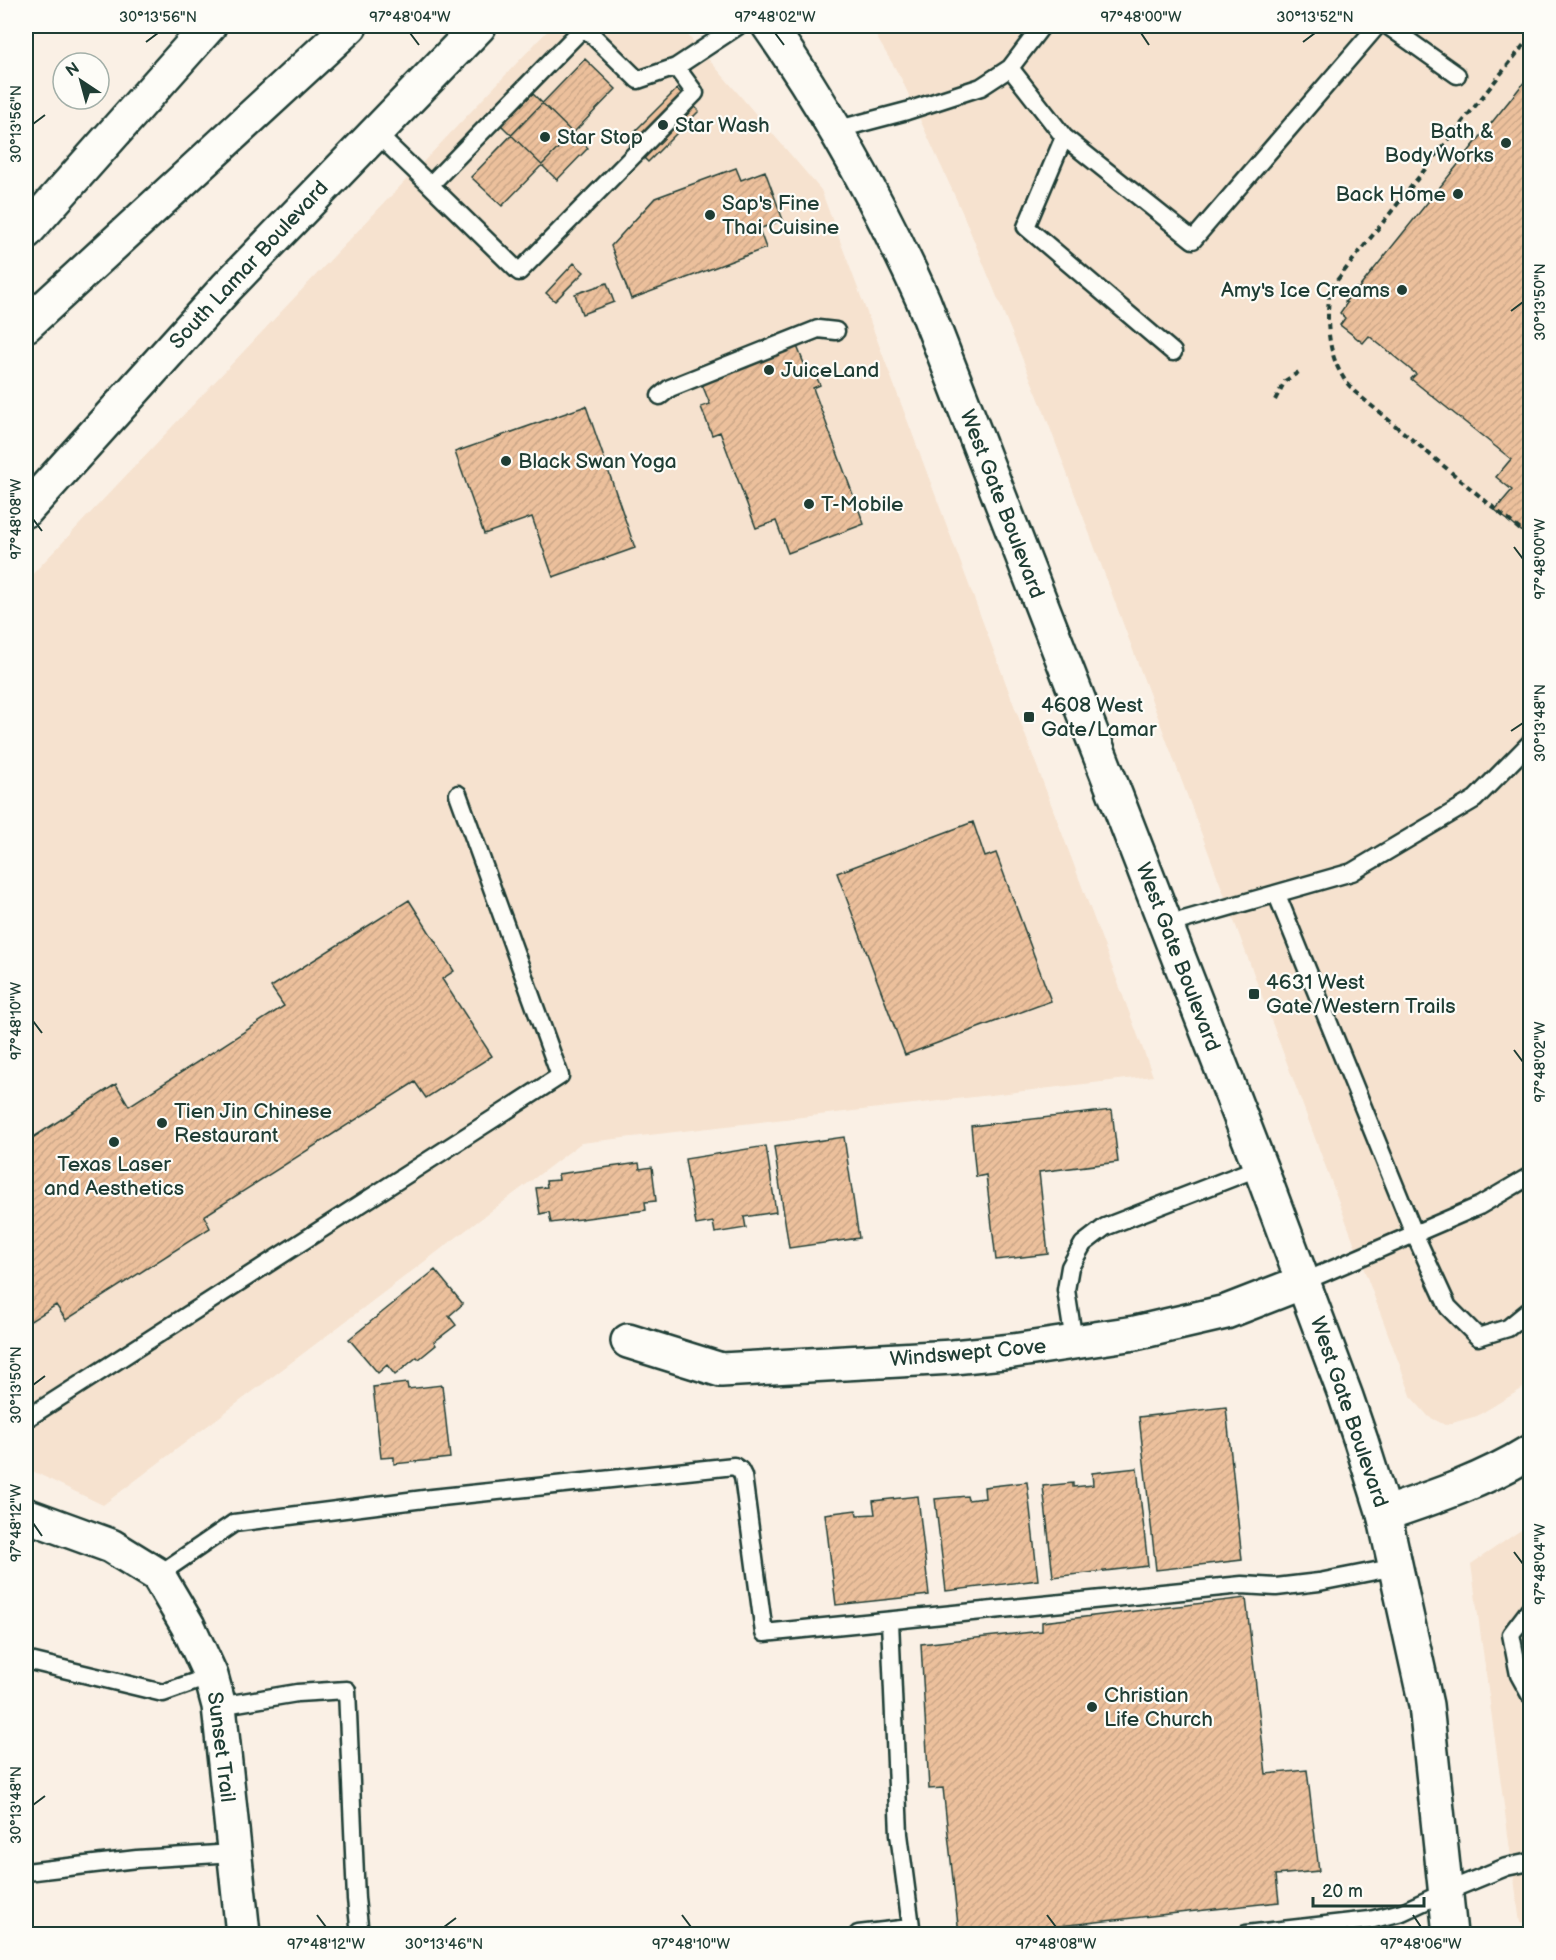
<svg xmlns="http://www.w3.org/2000/svg" width="1556" height="1960" font-family="'Balsamiq Sans',sans-serif">
	<style>
		.built { fill: #f6e2cf }
		.building { fill: url(#building-hatch); stroke: #1f3d34; stroke-width: 1.5 }
		.lines { fill: none; stroke-linecap: round; stroke-linejoin: round }
		.service-casing { stroke: #1f3d34; stroke-width: 21 }
		.minor-casing { stroke: #1f3d34; stroke-width: 38 }
		.tertiary-casing { stroke: #1f3d34; stroke-width: 38 }
		.secondary-casing { stroke: #1f3d34; stroke-width: 38 }
		.motorway-casing { stroke: #1f3d34; stroke-width: 38 }
		.path { stroke: #1f3d34; stroke-width: 4; stroke-dasharray: 6 4.5; stroke-linecap: butt }
		.service { stroke: #fdfcf7; stroke-width: 16 }
		.minor { stroke: #fdfcf7; stroke-width: 33 }
		.tertiary { stroke: #fdfcf7; stroke-width: 33 }
		.secondary { stroke: #fdfcf7; stroke-width: 33 }
		.motorway { stroke: #fdfcf7; stroke-width: 33 }
		.ticks { fill: none; stroke: #1f3d34; stroke-width: 2 }
		.poi-dot { fill: #1f3d34; stroke: #fdfcf7; stroke-width: 2 }
		.labels { text-anchor: middle; dominant-baseline: central; stroke-width: 4.5; stroke-linejoin: round; paint-order: stroke }
		.poi-label { font-size: 21px; fill: #1f3d34; stroke: #fdfcf7; text-anchor: start }
		.street-label { font-size: 21px; fill: #1f3d34; stroke: #fdfcf7 }
		.neatline { fill: none; stroke: #1f3d34; stroke-width: 2 }
		.ticks-label { font-size: 15px; text-anchor: middle; fill: #1f3d34 }
	</style>
	<defs>
		<pattern id="building-hatch" width="6" height="6" patternUnits="userSpaceOnUse" patternTransform="scale(1.5)"><rect width="6" height="6" fill="#ecc09c"/><path d="M-1 1l2-2M0 6l6-6M5 7l2-2" fill="none" stroke="#caa687"/></pattern>
	</defs>
	<rect width="100%" height="100%" fill="#faf0e5"/>
	<filter id="ink" filterUnits="userSpaceOnUse"><feTurbulence type="fractalNoise" baseFrequency=".0167" numOctaves="2"/><feDisplacementMap in="SourceGraphic" scale="12" xChannelSelector="R" yChannelSelector="G"/><feConvolveMatrix kernelMatrix="1 2 1 2 8 2 1 2 1" color-interpolation-filters="sRGB"/></filter>
	<g filter="url(#ink)">
		<!-- built -->
		<path class="built" d="M552,26H680L821,190L1153,1076L581,1143L103,1505L26,1468V581Z
			M870,26H1530V1384L1477,1416L1445,1425L1429,1417L1412,1398L1043,409L963,214L901,78Z
			M1530,1524V1921L1520,1923L1471,1564Z"/>
		<!-- building -->
		<path class="building" d="M585,59L616,89L502,206L471,177Z
			M1530,75V538L1495,510L1512,490L1496,477L1511,459L1411,379L1416,374L1369,336L1363,343L1340,325L1345,318L1340,313L1347,303L1345,302L1356,288L1358,289Z
			M677,89L699,111L648,162L626,140Z
			M532,93L588,148L557,180L501,125Z
			M736,168L741,180L765,171L783,220L759,229L766,248L631,299L611,246L655,198Z
			M574,263L584,272L555,301L546,293Z
			M607,283L614,302L582,314L575,294Z
			M797,346L807,371L813,369L820,385L813,388L864,524L788,553L776,521L756,528L720,432L712,435L701,407L710,404L701,382Z
			M586,406L635,548L553,577L532,517L484,534L455,452Z
			M973,822L985,857L996,853L1051,1001L905,1055L837,873Z
			M409,900L454,971L442,979L492,1056L426,1098L415,1082L204,1216L210,1228L66,1320L56,1305L26,1324V1142L116,1084L129,1106L284,1006L271,987Z
			M1112,1110L1118,1162L1039,1172L1048,1254L996,1260L986,1175L976,1177L971,1126Z
			M844,1137L859,1238L789,1248L774,1147Z
			M766,1146L776,1212L744,1217L746,1228L715,1233L713,1222L696,1225L685,1159Z
			M639,1163L640,1169L652,1167L656,1201L645,1202L646,1210L551,1223L549,1212L540,1214L536,1188L547,1187L546,1181L559,1180L558,1174Z
			M435,1270L463,1304L449,1316L456,1325L434,1342L436,1345L419,1359L417,1357L395,1375L387,1365L378,1373L349,1339Z
			M407,1383L408,1389L442,1385L450,1458L394,1464V1457L381,1458L373,1387Z
			M1226,1407L1242,1560L1156,1570L1139,1417Z
			M1137,1468L1148,1566L1053,1577L1043,1486L1073,1483V1487L1093,1485L1092,1473Z
			M1027,1482L1038,1580L946,1591L935,1499L967,1496L968,1500L985,1498L984,1487Z
			M918,1496L929,1595L836,1605L825,1514L856,1510L857,1515L875,1514L873,1501Z
			M1246,1598L1266,1774L1307,1770L1319,1871L1276,1875L1279,1902L985,1934H959L943,1788L929,1789L921,1644L1042,1631V1622Z"/>
		<g class="lines">
			<!-- service casing -->
			<g class="service-casing">
				<path id="service" d="M1388,26L1457,75
					M1010,68L1064,137L1026,227L1173,352
					M835,130L907,111L981,87L1010,68L1042,26
					M375,132L430,185L584,27L638,80L676,67L738,26
					M1064,137L1193,240L1377,26
					M430,185L519,272L695,93L676,67
					M660,396L670,388L818,329L836,331
					M1277,895L1414,1233L1448,1307L1478,1337L1508,1328L1530,1310
					M1166,925L1352,872L1475,799L1530,743
					M1303,1282L1479,1206L1530,1176
					M1074,1342L1066,1290L1070,1267L1083,1244L1105,1227L1260,1167
					M26,1419L560,1076L458,794
					M158,1575L234,1523L432,1498L734,1466L740,1470L743,1476L764,1633L1242,1585L1276,1587L1319,1582L1396,1567
					M1530,1609L1511,1634L1519,1675L1530,1695
					M890,1621L899,1834L912,1934
					M26,1660L163,1693L211,1676
					M219,1706L297,1693L347,1690L356,1899L360,1934
					M26,1872L137,1859L234,1853
					M858,1934L910,1928
					M1246,1934L1370,1920L1402,1912L1445,1892L1506,1867L1530,1862"/>
			</g>
			<!-- minor casing -->
			<g class="minor-casing">
				<path id="minor" d="M628,1341L721,1370L953,1357L1013,1351L1135,1333L1226,1312L1303,1282
					M26,1515L111,1546L158,1575L188,1626L211,1676L219,1706L243,1934"/>
			</g>
			<!-- tertiary casing -->
			<g class="tertiary-casing">
				<path id="tertiary" d="M1384,1514C1435,1497 1485,1480 1530,1452"/>
			</g>
			<!-- secondary casing -->
			<g class="secondary-casing">
				<path id="secondary" d="M769,26C829,112 880,204 923,300L1260,1167L1346,1397L1361,1441L1384,1514L1426,1705L1450,1934
					M26,510L226,288L479,26"/>
			</g>
			<!-- motorway casing -->
			<g class="motorway-casing">
				<path id="motorway" d="M26,232L209,26
					M26,325L350,26"/>
			</g>
			<!-- path -->
			<path class="path" d="M1530,37L1330,289C1326,318 1327,352 1343,377C1346,383 1351,387 1355,392L1530,538
				M1275,400L1285,381L1302,370"/>
			<!-- service -->
			<use href="#service" class="service"/>
			<!-- minor -->
			<use href="#minor" class="minor"/>
			<!-- tertiary -->
			<use href="#tertiary" class="tertiary"/>
			<!-- secondary -->
			<use href="#secondary" class="secondary"/>
			<!-- motorway -->
			<use href="#motorway" class="motorway"/>
		</g>
	</g>
	<!-- ticks -->
	<path class="ticks" d="M410,33L419,45M775,33L784,45M1141,33L1149,45M146,42L158,33M1303,42L1315,33M33,124L45,115M1511,311L1523,302M33,519L42,531M1514,547L1523,559M1511,731L1523,723M33,1021L42,1033M1514,1050L1523,1062M33,1385L45,1376M33,1523L42,1536M1514,1552L1523,1564M33,1805L45,1796M317,1915L326,1927M682,1915L691,1927M1047,1915L1056,1927M1413,1915L1421,1927M444,1927L456,1918"/>
	<!-- markers -->
	<g class="poi-dot">
		<circle cx="663" cy="125" r="6"/>
		<circle cx="545" cy="137" r="6"/>
		<circle cx="1506" cy="143" r="6"/>
		<circle cx="1458" cy="194" r="6"/>
		<circle cx="710" cy="215" r="6"/>
		<circle cx="1402" cy="290" r="6"/>
		<circle cx="769" cy="370" r="6"/>
		<circle cx="506" cy="461" r="6"/>
		<circle cx="809" cy="504" r="6"/>
		<rect x="1023" y="711" width="12" height="12" rx="3"/>
		<rect x="1248" y="988" width="12" height="12" rx="3"/>
		<circle cx="162" cy="1123" r="6"/>
		<circle cx="114" cy="1142" r="6"/>
		<circle cx="1092" cy="1707" r="6"/>
	</g>
	<g class="labels">
		<!-- poi labels -->
		<g class="poi-label">
			<text x="675" y="125">Star Wash</text>
			<text x="1494" y="131" text-anchor="end">Bath &amp;<tspan x="1494" dy="24">Body Works</tspan></text>
			<text x="557" y="137">Star Stop</text>
			<text x="1446" y="194" text-anchor="end">Back Home</text>
			<text x="722" y="203">Sap's Fine<tspan x="722" dy="24">Thai Cuisine</tspan></text>
			<text x="1390" y="290" text-anchor="end">Amy's Ice Creams</text>
			<text x="781" y="370">JuiceLand</text>
			<text x="518" y="461">Black Swan Yoga</text>
			<text x="821" y="504">T-Mobile</text>
			<text x="1041" y="705">4608 West<tspan x="1041" dy="24">Gate/Lamar</tspan></text>
			<text x="1266" y="982">4631 West<tspan x="1266" dy="24">Gate/Western Trails</tspan></text>
			<text x="174" y="1111">Tien Jin Chinese<tspan x="174" dy="24">Restaurant</tspan></text>
			<text x="114" y="1164" text-anchor="middle">Texas Laser<tspan x="114" dy="24">and Aesthetics</tspan></text>
			<text x="1104" y="1695">Christian<tspan x="1104" dy="24">Life Church</tspan></text>
		</g>
		<!-- street labels -->
		<g class="street-label">
			<text transform="translate(249 265) rotate(-47)">South Lamar Boulevard</text>
			<text transform="translate(1002 504) rotate(69)">West Gate Boulevard</text>
			<text transform="translate(1178 957) rotate(69)">West Gate Boulevard</text>
			<text transform="translate(968 1353) rotate(-5)">Windswept Cove</text>
			<text transform="translate(1349 1412) rotate(71)">West Gate Boulevard</text>
			<text transform="translate(221 1747) rotate(83)">Sunset Trail</text>
		</g>
	</g>
	<!-- margin -->
	<rect width="1556" height="1960" fill="none" stroke="#fdfcf7" stroke-width="66"/>
	<!-- north arrow -->
	<g transform="translate(81 81) rotate(324)"><circle r="28" fill="#fdfcf7" stroke="#a4b0a9" stroke-width="1.5"/>
	<path d="M0-4.5L10 22L0 15L-10 22Z" fill="#1f3d34"/>
	<text y="-9" font-size="16" font-weight="bold" text-anchor="middle" fill="#1f3d34">N</text>
	</g>
	<!-- scale -->
	<path d="M1313 1897v9h111v-9" fill="none" stroke="#1f3d34" stroke-width="3"/>
	<text x="1322" y="1897" font-size="18" fill="#1f3d34" stroke="#fdfcf7" stroke-width="4.5" paint-order="stroke">20 m</text>
	<rect x="33" y="33" width="1490" height="1894" class="neatline"/>
	<g class="ticks-label">
		<text x="158" y="22">30°13'56"N</text>
		<text x="410" y="22">97°48'04"W</text>
		<text x="775" y="22">97°48'02"W</text>
		<text x="1141" y="22">97°48'00"W</text>
		<text x="1315" y="22">30°13'52"N</text>
		<text transform="translate(16 124) rotate(-90)" y="5">30°13'56"N</text>
		<text transform="translate(1540 302) rotate(-90)" y="5">30°13'50"N</text>
		<text transform="translate(16 519) rotate(-90)" y="5">97°48'08"W</text>
		<text transform="translate(1540 559) rotate(-90)" y="5">97°48'00"W</text>
		<text transform="translate(1540 723) rotate(-90)" y="5">30°13'48"N</text>
		<text transform="translate(16 1021) rotate(-90)" y="5">97°48'10"W</text>
		<text transform="translate(1540 1062) rotate(-90)" y="5">97°48'02"W</text>
		<text transform="translate(16 1385) rotate(-90)" y="5">30°13'50"N</text>
		<text transform="translate(16 1523) rotate(-90)" y="5">97°48'12"W</text>
		<text transform="translate(1540 1564) rotate(-90)" y="5">97°48'04"W</text>
		<text transform="translate(16 1805) rotate(-90)" y="5">30°13'48"N</text>
		<text x="326" y="1949">97°48'12"W</text>
		<text x="444" y="1949">30°13'46"N</text>
		<text x="691" y="1949">97°48'10"W</text>
		<text x="1056" y="1949">97°48'08"W</text>
		<text x="1421" y="1949">97°48'06"W</text>
	</g>
</svg>
